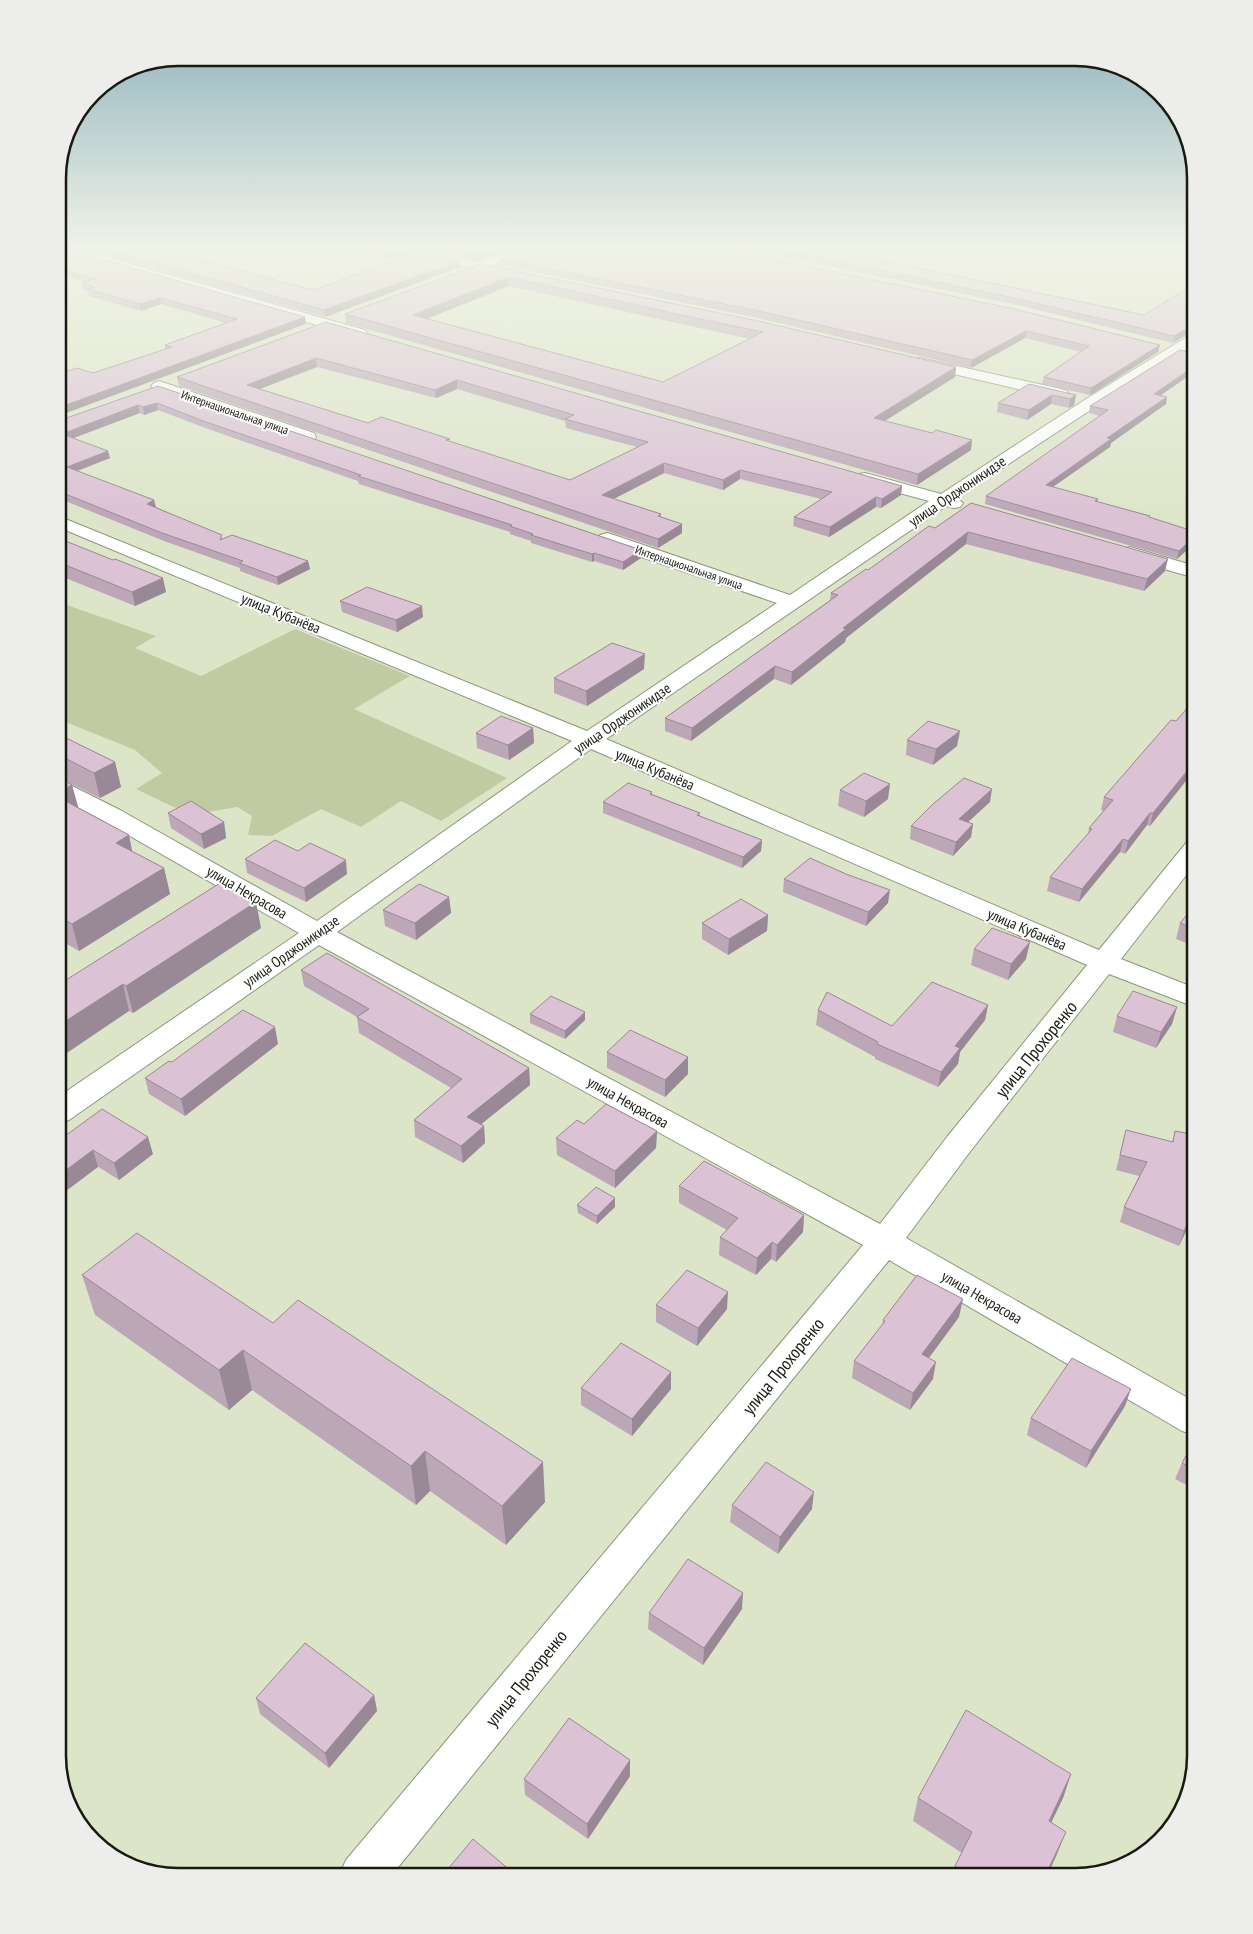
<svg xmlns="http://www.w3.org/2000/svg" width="1253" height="1934" font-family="'PT Sans Narrow',sans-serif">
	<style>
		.green { fill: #c0cba1 }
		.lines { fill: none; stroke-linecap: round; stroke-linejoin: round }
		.minor-casing { stroke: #8e967b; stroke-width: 2 }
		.minor { fill: #fff; fill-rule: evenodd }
		.wall { fill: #bca7b7; fill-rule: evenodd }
		.shaded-wall { fill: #998895 }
		.building { fill: #dbc2d5; stroke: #998895; fill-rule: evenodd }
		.labels { text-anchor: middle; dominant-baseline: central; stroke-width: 4; stroke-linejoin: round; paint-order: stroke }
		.far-street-label { font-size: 12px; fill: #181a10; stroke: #fff }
		.street-label { font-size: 15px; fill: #181a10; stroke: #fff }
		.near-street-label { font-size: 18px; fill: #181a10; stroke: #fff }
		.rim { fill: none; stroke: #181a10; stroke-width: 2.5 }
	</style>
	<rect width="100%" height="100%" fill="#dde5c9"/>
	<!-- green -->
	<path class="green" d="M58,602L156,636L135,648L201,676L295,629L410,676L354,709L507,778L441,821L401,801L361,827L321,809L272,836L248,835L252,816L237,807L190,815L136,789L162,773L135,750L58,719Z"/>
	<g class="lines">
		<!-- minor casing -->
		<g class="minor-casing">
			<path id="minor" d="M58,246H67L365,330L367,333L365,336H355L58,251Z
				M388,246H409L478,262L524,246H541L539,249L493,265L519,271L521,274L519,277L514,278L471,270L470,268L390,249Z
				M1195,334V344L1098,405L957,498L963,503L960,507L954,508L946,506L606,739L1099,950L1186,843L1195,841V864L1121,959L1195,988V1007L1109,974L969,1153L906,1238L1195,1402V1435L1182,1431L889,1260L391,1876H339L346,1860L863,1245L319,945L69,1120L58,1123V1097L299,933L102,820L58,797V781L66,783L120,810L317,921L572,741L58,527V516L587,731L777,603L600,543L598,539L600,535L607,533L614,535L790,595L929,501L859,482L856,478L859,474L865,473L941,494L1086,399L1190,335ZM591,749L1087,965L947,1137L880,1224L337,932Z
				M920,358L1061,389L1067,391L1069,394L1067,397L1061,399L915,365L913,362L915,359Z
				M159,381L314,433L316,437L314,441H302L154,389L151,386L154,383Z
				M1130,547L1195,566V578L1123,557L1121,553L1123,549Z"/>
		</g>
		<!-- minor -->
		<use href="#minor" class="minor"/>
	</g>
	<!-- wall -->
	<path class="wall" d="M73,246H148L313,290L398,260L337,246H393L460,267L325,317Z
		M415,246H519L479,260Z
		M732,246H813L1189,333L1173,343L1013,304Z
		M58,247L306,324L93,373L165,349V345L226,323L161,304L141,311L89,296L88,291L83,289L82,283L85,282L58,274Z
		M500,259L1160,345L1158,352L1090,395L1042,384L1044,377L1081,352L1025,338L971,368L758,318L501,265Z
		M481,264L956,367L955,377L885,421L971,450L917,485L346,323L345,314ZM509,286L713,331L750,339L663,382L427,319Z
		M326,322L902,486L901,495L881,508L876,507L829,537L793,526L794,517L821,499L740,479L723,490L664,473L613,499L661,514V517L682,533L658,548L179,386L177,377ZM317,367L436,398L457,389L565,421L566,428L637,447L570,480L450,442L368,423L260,389Z
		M1196,340V371L1161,395L1166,404L1111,443L1110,447L1053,487L1098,499V502L1150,516V518L1196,532V542L1177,559L985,504L986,496L1100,416L1089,413L1090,406L1189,352L1193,351L1191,349L1193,342Z
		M1029,384L1076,395L1074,405L1069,408L1051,404L1027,420L997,412L998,403Z
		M158,386L641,550V558L623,570L594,561L592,562L531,543V541L510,534V532L359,484L358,481L208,429L158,410L144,415L140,413L73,438L110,458L78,471L154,500L156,507L223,539L308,561L310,569L278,585L240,571V568L164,541L58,498V421Z
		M971,503L1165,571L1144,591L966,544L846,638L845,642L791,685L774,679L691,741L665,731V718L830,600L831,593L935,528Z
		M58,538L166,592L135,606L58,575Z
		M340,601L423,617L397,632L342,612Z
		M644,669L587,706L554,693V678Z
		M1196,698V769L1150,826L1147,825L1125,854L1120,852L1079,902L1047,891L1050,877L1088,834L1089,828L1104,811L1101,810L1104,797L1176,721Z
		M533,728L534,743L509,760L477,748L476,733Z
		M58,734L115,762L121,787L100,798L65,781L72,785L78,808L129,835L132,851L164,868L170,894L79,951L58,939Z
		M907,740L957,746L933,765L906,755Z
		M840,790L888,799L864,817L838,806Z
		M652,792V794L700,813V816L762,840L761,851L742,868L603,813V802Z
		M990,802L968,822L973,824L971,837L953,856L910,839L911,826Z
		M168,813L224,822L226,838L204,849L171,828Z
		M245,859L347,874L306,902L247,873Z
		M784,879L888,903L866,926L783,892Z
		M449,897L451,913L416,940L385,926L383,910Z
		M1196,904V947L1176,939L1180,923Z
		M768,915L767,931L728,955L702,939V923Z
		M261,928L133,1013L129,1011L58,985Z
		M974,949L1026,959L1008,980L971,965Z
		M301,970L529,1068L530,1085L481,1124L484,1126L485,1143L463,1163L415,1137L414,1120L451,1088L359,1033L357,1017L304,986Z
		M988,1005L985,1020L960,1052L958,1064L938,1087L875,1059V1057L816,1025L818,1010L892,1026Z
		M1177,1007L1172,1024L1156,1048L1113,1032L1117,1016Z
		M530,1014L585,1020L565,1039L530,1023Z
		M278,1044L185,1116L149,1094L145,1078Z
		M607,1052L688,1057V1074L665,1097L607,1068Z
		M584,1124L657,1131L656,1148L615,1188L557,1155L556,1138Z
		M1126,1130L1172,1142L1175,1131L1196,1135V1210L1179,1246L1120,1222L1124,1207L1139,1176L1116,1170Z
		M58,1141L153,1154L119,1180Z
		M679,1186L804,1215L803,1232L776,1262L771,1259L756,1275L719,1255L720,1237L727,1230L679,1203Z
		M577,1205L615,1207L597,1224L578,1213Z
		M82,1275L273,1323L545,1502L506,1545L430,1491L416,1505L252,1390L229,1410L95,1315Z
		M656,1305L727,1309L697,1346L656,1322Z
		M959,1317L929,1358L933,1379L910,1410L852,1378L854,1361L882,1326L883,1320Z
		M671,1372V1389L632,1436L581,1405V1388Z
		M1125,1406L1086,1468L1027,1435L1031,1418Z
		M1196,1438V1490L1175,1479L1182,1463Z
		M732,1505L812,1509L778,1554L730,1522Z
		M742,1609L703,1665L648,1629L649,1613Z
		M374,1695L377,1711L329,1768L260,1714L256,1698Z
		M1071,1774L1063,1798L1051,1822L1057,1854L1047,1876H952L955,1866L962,1853L913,1821L918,1798Z
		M630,1776L588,1839L525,1795L524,1779Z"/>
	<!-- shaded-wall -->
	<path class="shaded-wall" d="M502,246H519L479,260V254Z
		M459,261L460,267L325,317L324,310Z
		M509,277V286L413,324V315Z
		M160,298L161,304L141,311L140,304Z
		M305,317L306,324L58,416V408Z
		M1196,326V333H1189L1173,343L1174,336L1190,327Z
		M1026,331L1025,338L971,368L972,360Z
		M1160,345L1158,352L1090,395L1091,388Z
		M316,358L317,367L249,393L247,385Z
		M1196,365V371L1152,401L1154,394Z
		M956,367L955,377L873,428L874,418Z
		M457,380V389L436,398L435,390Z
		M1052,395L1051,404L1027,420L1029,410Z
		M1076,395L1074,405L1069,408L1070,399Z
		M1167,397L1166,404L1111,443L1110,447L1044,493L1046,485L1107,438Z
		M157,403L158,410L144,415L143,407Z
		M138,405L140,413L63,442L62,434Z
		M972,440L971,450L917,485L918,474Z
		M108,451L110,458L68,474L67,467Z
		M664,463V473L602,505V495Z
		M740,470V479L723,490V480Z
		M902,486L901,495L881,508L882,499Z
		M876,497V507L829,537L830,527Z
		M154,500L156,508L147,504Z
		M682,524V533L658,548V539Z
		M968,532L966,544L846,638L845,642L791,685L792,672L843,628Z
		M1196,535V542L1177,559L1179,551Z
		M641,550V558L623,570V562Z
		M594,553V561L592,562V554Z
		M1168,559L1165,571L1144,591L1147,579Z
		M308,561L310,569L278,585L277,577Z
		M163,578L166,592L135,606L132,592Z
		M422,606L423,617L397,632L396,620Z
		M645,654L644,669L587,706L586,691Z
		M775,666L774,679L691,741L692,728Z
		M533,728L534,743L509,760L508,745Z
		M960,731L957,746L933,765L936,749Z
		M1196,760L1195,769L1150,826L1153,813Z
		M115,762L121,787L100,798L94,773Z
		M890,784L888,799L864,817L866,801Z
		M72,785L79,810L58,811V792Z
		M992,789L990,802L957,832L959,819Z
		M1150,813L1147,825L1125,854L1128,841Z
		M224,822L226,838L204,849L201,834Z
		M973,824L971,837L953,856L956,842Z
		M129,835L134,861L116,843Z
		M1123,839L1120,852L1079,902L1082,889Z
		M762,840L761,851L742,868L743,857Z
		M346,860L347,874L306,902L304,888Z
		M164,868L170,894L79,951L72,924Z
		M890,890L888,903L866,926L868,912Z
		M449,897L451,913L416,940L415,923Z
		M256,902L261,928L133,1013L126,986Z
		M768,915L767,931L728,955L729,939Z
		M1030,942L1026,959L1008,980L1011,964Z
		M123,984L129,1011L58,1059V1026Z
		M988,1005L985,1020L960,1052L958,1064L938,1087L941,1072L955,1046Z
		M1177,1007L1172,1024L1156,1048L1161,1032Z
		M585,1012V1020L565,1039V1031Z
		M275,1027L278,1044L185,1116L181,1099Z
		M688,1057V1074L665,1097V1080Z
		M529,1068L530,1085L469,1134L467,1117Z
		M484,1126L485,1143L463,1163L461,1146Z
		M657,1131L656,1148L615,1188V1171Z
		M148,1137L153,1154L119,1180L114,1163Z
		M93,1150L98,1167L58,1197V1176Z
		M615,1198V1207L597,1224V1216Z
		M1196,1206V1210L1179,1246L1184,1231Z
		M804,1215L803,1232L776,1262L777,1245Z
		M772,1242L771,1259L756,1275L757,1258Z
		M728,1292L727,1309L697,1346L698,1328Z
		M963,1299L959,1317L919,1371L922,1354Z
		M243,1350L252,1390L229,1410L219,1370Z
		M936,1362L933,1379L910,1410L913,1393Z
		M671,1372V1389L632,1436V1419Z
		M1131,1389L1125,1406L1086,1468L1091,1451Z
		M425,1451L430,1491L416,1505L411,1466Z
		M543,1462L545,1502L506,1545L502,1506Z
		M814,1492L812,1509L778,1554L780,1537Z
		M743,1593L742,1609L703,1665L704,1648Z
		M374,1695L377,1711L329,1768L325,1753Z
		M630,1760V1776L588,1839L587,1824Z
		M1071,1774L1063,1798L1041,1844L1049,1821Z
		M1066,1832L1057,1854L1047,1876H1045Z"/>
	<!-- building -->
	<path class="building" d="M93,246H148L313,290L409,256L363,246H393L459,261L324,310Z
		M442,246H502L479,254Z
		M537,246H709L1014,309L1160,345L1091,388L1044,377L1089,346L1026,331L972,360L759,311L500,259Z
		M763,246H813L1144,315L1196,283V326L1190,327L1174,336L1014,298Z
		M58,247L305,317L58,408V374L77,368L93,373L172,347L165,345L237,319L160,298L140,304L88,289L95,287L82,283L95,279L58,268Z
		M481,264L758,321L956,367L874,418L932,433L936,430L972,440L918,474L345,314ZM509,277L714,322L763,332L663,382L413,315Z
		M326,322L902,486L882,499L876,497L830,527L794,517L832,492L740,470L723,480L664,463L602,495L661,514L658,516L682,524L658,539L177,377ZM316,358L435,390L457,380L574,415L565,419L648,442L570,480L446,440L450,439L381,417L368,423L247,385Z
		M1196,349V365L1154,394L1167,397L1107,438L1111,439L1046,485L1098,499L1095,501L1150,516L1149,517L1196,532V535L1179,551L986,496L1108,410L1090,406L1180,350L1189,352Z
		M1029,384L1076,395L1070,399L1052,395L1029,410L998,403Z
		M158,386L641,550L623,562L594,553L592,554L531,535L533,534L510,526L512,525L358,476L361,475L206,422L157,403L143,407L138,405L62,434L108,451L67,467L154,500L147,504L222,535L220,540L232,535L308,561L277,577L239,563L243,561L162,533L58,491V421Z
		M971,503L1168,559L1147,579L968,532L843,628L846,629L792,672L775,666L692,728L665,718L838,595L831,593L866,569L868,570L929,526L935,528Z
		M58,538L113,560L115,559L163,578L132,592L58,562Z
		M367,587L422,606L396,620L340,601Z
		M612,643L645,654L586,691L554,678Z
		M1196,698V760L1153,813H1150L1128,841L1123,839L1082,889L1050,877L1092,829L1089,828L1113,800L1104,797L1171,720L1176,721Z
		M501,716L533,728L508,745L476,733Z
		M928,721L960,731L936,749L907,740Z
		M58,734L115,762L94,773L61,756H58Z
		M864,773L890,784L866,801L840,790Z
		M58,777L72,785L58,792Z
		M964,778L992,789L959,819L973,824L956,842L911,826L933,804Z
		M628,783L652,792L650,794L700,813L697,815L762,840L743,857L603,802Z
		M58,797L129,835L116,843L164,868L72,924L58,916Z
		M191,801L224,822L201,834L168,813Z
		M275,840L298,851L310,843L346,860L304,888L245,859Z
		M810,858L846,874L890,890L868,912L784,879Z
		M220,883L256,902L126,986L123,984L58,1026V985Z
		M419,884L449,897L415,923L383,910Z
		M741,899L768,915L729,939L702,923Z
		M1196,904V929L1180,923Z
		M992,928L1030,942L1011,964L974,949Z
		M327,953L529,1068L467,1117L484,1126L461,1146L414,1120L462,1079L357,1017L369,1009L301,970Z
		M932,982L988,1005L955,1046L960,1048L941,1072L877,1044L878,1042L818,1010L827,992L892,1026Z
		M1133,991L1177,1007L1161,1032L1117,1016Z
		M551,996L585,1012L565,1031L530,1014Z
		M243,1010L275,1027L181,1099L145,1078L169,1061L172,1062Z
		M630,1030L688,1057L665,1080L607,1052Z
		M606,1104L657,1131L615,1171L556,1138L577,1120L584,1124Z
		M102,1109L148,1137L114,1163L93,1150L58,1176V1141Z
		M1126,1130L1173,1142L1175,1131L1196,1135V1206L1184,1231L1124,1207L1147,1162L1120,1155Z
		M704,1161L804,1215L777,1245L772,1242L757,1258L720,1237L738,1218L679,1186Z
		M596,1187L615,1198L597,1216L577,1205Z
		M137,1233L273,1323L298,1300L543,1462L502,1506L425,1451L411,1466L243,1350L219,1370L82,1275Z
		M687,1270L728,1292L698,1328L656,1305Z
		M917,1275L963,1299L922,1354L936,1362L913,1393L854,1361L885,1321L883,1320Z
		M621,1343L671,1372L632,1419L581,1388Z
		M1072,1358L1131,1389L1091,1451L1031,1418Z
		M1196,1438V1470L1182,1463Z
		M766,1462L814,1492L780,1537L732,1505Z
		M688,1559L743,1593L704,1648L649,1613Z
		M305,1643L374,1695L325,1753L256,1698Z
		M966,1710L1071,1774L1049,1821L1066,1832L1045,1876H971L955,1866L972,1832L918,1798Z
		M569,1718L630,1760L587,1824L524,1779Z
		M473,1839L517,1876H442Z"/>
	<!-- sky -->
	<linearGradient id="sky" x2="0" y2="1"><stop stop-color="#88aeba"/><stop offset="0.48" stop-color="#f0f3e7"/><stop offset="1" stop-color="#f0f3e7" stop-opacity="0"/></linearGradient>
	<rect width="1253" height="516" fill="url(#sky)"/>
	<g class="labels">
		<!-- far-street labels -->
		<g class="far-street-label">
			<text transform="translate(235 412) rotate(19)">Интернациональная улица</text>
			<text transform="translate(689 567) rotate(19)">Интернациональная улица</text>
		</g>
		<!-- street labels -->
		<g class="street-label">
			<text transform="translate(957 491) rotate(-34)">улица Орджоникидзе</text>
			<text transform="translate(281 613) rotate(22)">улица Кубанёва</text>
			<text transform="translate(622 718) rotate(-34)">улица Орджоникидзе</text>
			<text transform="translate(655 769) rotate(23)">улица Кубанёва</text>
			<text transform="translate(247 892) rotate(30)">улица Некрасова</text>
			<text transform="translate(1027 929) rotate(23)">улица Кубанёва</text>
			<text transform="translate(291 951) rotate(-35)">улица Орджоникидзе</text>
			<text transform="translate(628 1102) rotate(29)">улица Некрасова</text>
			<text transform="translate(982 1297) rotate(30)">улица Некрасова</text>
		</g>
		<!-- near-street labels -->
		<g class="near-street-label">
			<text transform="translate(1036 1049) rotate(-51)">улица Прохоренко</text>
			<text transform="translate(783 1366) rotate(-51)">улица Прохоренко</text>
			<text transform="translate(526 1678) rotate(-51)">улица Прохоренко</text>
		</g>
	</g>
	<!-- crop -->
	<path d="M0 0H1253V1934H0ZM178 66H1075A112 112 0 0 1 1187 178V1756A112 112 0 0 1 1075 1868H178A112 112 0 0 1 66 1756V178A112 112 0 0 1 178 66Z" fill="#ededec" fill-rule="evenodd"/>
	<path class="rim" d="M178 66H1075A112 112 0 0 1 1187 178V1756A112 112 0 0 1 1075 1868H178A112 112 0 0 1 66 1756V178A112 112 0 0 1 178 66Z"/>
</svg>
